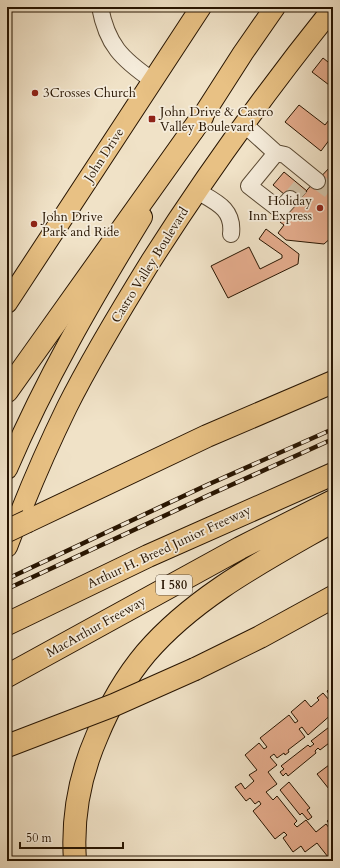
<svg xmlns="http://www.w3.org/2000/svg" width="340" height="868" font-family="Cardo,serif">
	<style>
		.building { fill: #e6ad8e; stroke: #271400 }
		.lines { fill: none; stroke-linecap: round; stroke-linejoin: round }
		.minor-tunnel { stroke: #d2c3a9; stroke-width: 16; stroke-dasharray: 16 8; stroke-linecap: butt }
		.minor-casing { stroke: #594832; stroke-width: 18 }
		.major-casing { stroke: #271400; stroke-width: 22 }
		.highway-casing { stroke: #271400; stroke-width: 24 }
		.minor { stroke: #f5ecdb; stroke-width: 16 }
		.major { stroke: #e8c184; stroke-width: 20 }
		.highway { stroke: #e8c184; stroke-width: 22 }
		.rail-casing { stroke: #271400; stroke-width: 4.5 }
		.rail { stroke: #f5ecdb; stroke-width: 3; stroke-dasharray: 9; stroke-linecap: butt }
		.highway-bridge-casing { stroke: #271400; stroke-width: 24; stroke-linecap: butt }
		.highway-bridge { stroke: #e8c184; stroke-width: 22 }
		.poi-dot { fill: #8f2418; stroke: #f5ecdb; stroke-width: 1.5 }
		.labels { text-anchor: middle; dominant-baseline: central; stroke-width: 3.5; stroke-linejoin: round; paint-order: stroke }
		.shield { fill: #f5ecdb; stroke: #655542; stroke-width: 1 }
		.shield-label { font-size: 12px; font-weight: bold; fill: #271400 }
		.poi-label { font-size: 13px; fill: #271400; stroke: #f5ecdb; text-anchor: start }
		.street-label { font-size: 13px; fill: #271400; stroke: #f5ecdb }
	</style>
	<rect width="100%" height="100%" fill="#f0e2c7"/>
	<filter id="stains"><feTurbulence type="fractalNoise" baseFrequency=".005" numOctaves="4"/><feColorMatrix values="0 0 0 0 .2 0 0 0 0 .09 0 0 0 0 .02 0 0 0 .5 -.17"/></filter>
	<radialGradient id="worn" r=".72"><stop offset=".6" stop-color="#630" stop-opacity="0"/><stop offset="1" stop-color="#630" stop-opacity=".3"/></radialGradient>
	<!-- building -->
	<path class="building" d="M323,58L333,66V88L312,72Z
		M299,105L325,125L332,116L333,117V142L330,139L321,151L285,122Z
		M331,166L333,168V236L324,244L286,240L278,233L284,225L280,222L313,183L314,184Z
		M284,172L307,191L296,204L273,185Z
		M266,229L299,254L298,264L228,298L211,266L249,247L260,269L282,258V255L259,239Z
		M333,686V713L308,735L302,727L299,729L305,737L288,750L289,752L285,755L284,753L277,758L274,754L270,757L277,765L268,772L277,784L266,792L273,800L277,796L297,821L294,824L297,827L306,820L316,832L326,824L330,829L332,827L327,821L333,816V854L328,857L317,843L305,852L301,846L293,852L283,838L287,835L284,832L275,839L253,811L261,804L259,801L255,804L250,798L246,801L235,787L241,783L245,789L254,781L249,775L257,770L245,755L259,743L264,749L267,747L260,738L289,715L295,723L298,721L291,712L305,700L311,707L319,700L317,698L323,693L330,701L332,699L327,691Z
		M333,724V740L320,750L318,748L315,751L316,753L288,776L286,773L283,776L280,772L284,769L281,766L308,745L310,747L314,744L311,741Z
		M333,762V794L317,774Z
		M289,782L310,808L307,810L312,817L308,820L302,813L300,815L280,790Z"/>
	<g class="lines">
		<!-- minor-tunnel -->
		<path class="minor-tunnel" d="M317,181L333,193
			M290,199L301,186"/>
		<!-- minor casing -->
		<g class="minor-casing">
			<path id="minor" d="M100,7C107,45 122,59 152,80
				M244,124L276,153L285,155L317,181
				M276,153L249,186L280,210L290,199
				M197,191C216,202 234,209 231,234"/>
		</g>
		<!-- major casing -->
		<g class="major-casing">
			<path id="major" d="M193,131L243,53L275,7
				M7,303L201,7
				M7,469C45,380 92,299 142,217
				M7,547C25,499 45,452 67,407C92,357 122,308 151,261C207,173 268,89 333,8"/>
		</g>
		<!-- highway casing -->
		<g class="highway-casing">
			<path id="highway" d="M7,391L202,117
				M28,521L207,436L333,382
				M7,624L148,556L333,474
				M195,669L260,637L333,597
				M7,676L240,548L333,501
				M75,861C72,819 80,775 97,736C109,707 125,678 146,653C196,595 267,559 333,521"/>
		</g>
		<!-- minor -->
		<use href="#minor" class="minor"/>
		<!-- major -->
		<use href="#major" class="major"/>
		<!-- highway -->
		<use href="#highway" class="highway"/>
		<!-- rail casing -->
		<g class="rail-casing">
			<path id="rail" d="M7,579L207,485L333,429
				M7,589L209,495L333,439"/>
		</g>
		<!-- rail -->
		<use href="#rail" class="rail"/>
		<!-- highway-bridge casing -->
		<g class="highway-bridge-casing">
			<path id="highway-bridge" d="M7,531L28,521
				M7,746L114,705L195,669"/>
		</g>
		<!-- highway-bridge -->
		<use href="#highway-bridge" class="highway-bridge"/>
	</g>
	<!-- markers -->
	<g class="poi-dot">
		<circle cx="35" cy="93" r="4"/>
		<rect x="148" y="115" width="8" height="8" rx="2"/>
		<circle cx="320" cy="208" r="4"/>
		<circle cx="34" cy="224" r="4"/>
	</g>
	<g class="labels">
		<!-- shield labels -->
		<rect class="shield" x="156" y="575" width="36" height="20" rx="3"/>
		<g class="shield-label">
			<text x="174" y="585">I 580</text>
		</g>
		<!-- poi labels -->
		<g class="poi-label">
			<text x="43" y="93">3Crosses Church</text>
			<text x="160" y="112">John Drive &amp; Castro<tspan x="160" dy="15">Valley Boulevard</tspan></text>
			<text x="312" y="201" text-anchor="end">Holiday<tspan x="312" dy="15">Inn Express</tspan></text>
			<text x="42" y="217">John Drive<tspan x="42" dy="15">Park and Ride</tspan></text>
		</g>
		<!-- street labels -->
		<g class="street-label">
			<text transform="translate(104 155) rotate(-57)">John Drive</text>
			<text transform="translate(150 265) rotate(-58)">Castro Valley Boulevard</text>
			<text transform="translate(169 547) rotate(-25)">Arthur H. Breed Junior Freeway</text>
			<text transform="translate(96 627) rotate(-29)">MacArthur Freeway</text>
		</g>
	</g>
	<!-- margin -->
	<rect width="340" height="868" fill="none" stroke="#f0e2c7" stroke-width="24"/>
	<rect x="8" y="8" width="324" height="852" fill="none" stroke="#271400" stroke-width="2"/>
	<rect x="12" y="12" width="316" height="844" fill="none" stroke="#271400"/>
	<!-- scale -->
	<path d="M20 842v6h103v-6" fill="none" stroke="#271400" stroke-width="2"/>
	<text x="26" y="842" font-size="12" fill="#271400" stroke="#f5ecdb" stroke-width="3" paint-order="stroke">50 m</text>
	<rect width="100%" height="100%" filter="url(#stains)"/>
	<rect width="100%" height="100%" fill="url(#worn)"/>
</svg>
